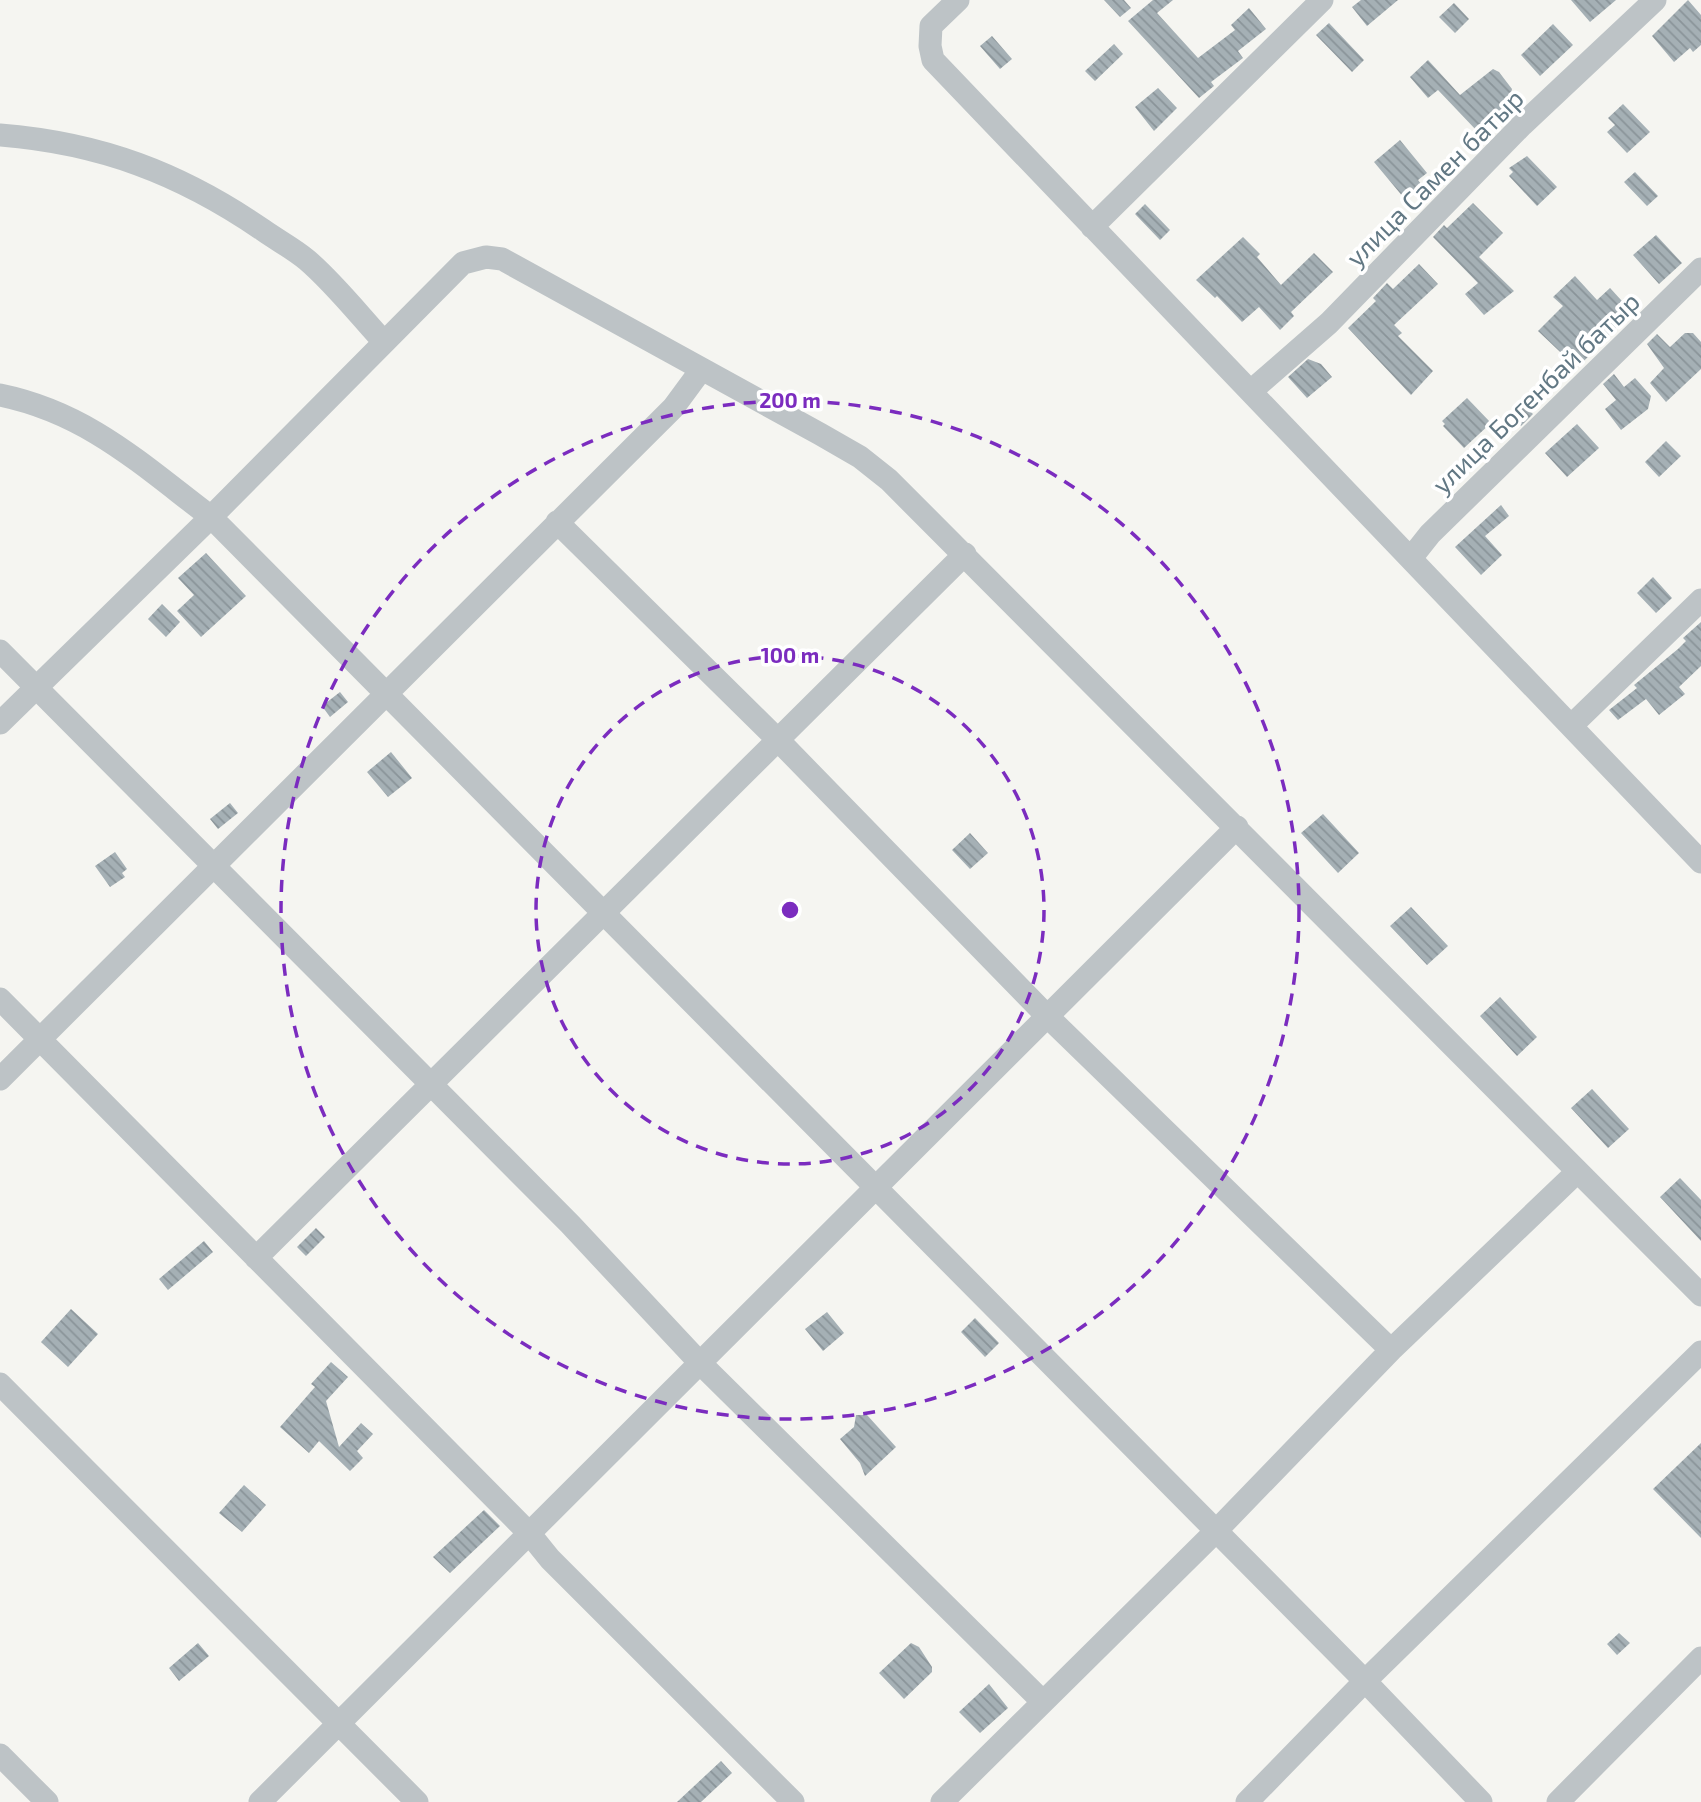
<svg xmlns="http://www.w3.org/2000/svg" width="1701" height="1802" font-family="'Exo 2',sans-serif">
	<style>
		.building { fill: url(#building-back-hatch) }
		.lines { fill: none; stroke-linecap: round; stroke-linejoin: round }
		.minor { stroke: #bdc3c6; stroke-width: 23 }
		.ring { fill: none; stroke: #7b2cbf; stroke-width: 3.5; stroke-dasharray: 12 9 }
		.labels { text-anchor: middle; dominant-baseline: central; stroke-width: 7; stroke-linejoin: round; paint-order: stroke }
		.street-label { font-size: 26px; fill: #627884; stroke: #fff }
		.centre { fill: #7b2cbf; stroke: #fff; stroke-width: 3.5 }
		.ring-label { font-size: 21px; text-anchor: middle; font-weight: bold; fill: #7b2cbf; stroke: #fff; stroke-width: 7; stroke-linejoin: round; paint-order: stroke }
	</style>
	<defs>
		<pattern id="building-back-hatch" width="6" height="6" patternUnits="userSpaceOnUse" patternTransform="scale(1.75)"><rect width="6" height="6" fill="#a5b0b5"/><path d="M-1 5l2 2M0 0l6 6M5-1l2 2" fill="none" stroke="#8a9499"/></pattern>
	</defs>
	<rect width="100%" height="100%" fill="#f5f5f1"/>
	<!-- building -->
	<path class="building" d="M1104,0H1124L1131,8L1120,17Z
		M1153,0H1173L1157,13L1198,58L1235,30L1231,25L1249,8L1266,29L1238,51L1243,58L1211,82L1214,86L1199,98L1128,21Z
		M1361,0H1398L1367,26L1352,7Z
		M1571,0H1616L1590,22Z
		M1688,0L1701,15V45L1693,52L1690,48L1674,62L1652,36Z
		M1454,3L1469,19L1455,33L1439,17Z
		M1329,23L1364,60L1352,72L1316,35Z
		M1553,24L1573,45L1540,76L1521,55Z
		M992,36L1012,59L1000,69L980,46Z
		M1114,44L1123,54L1095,81L1085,71Z
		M1428,60L1460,95L1493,69L1499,72L1512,89L1508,106L1477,131L1438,90L1428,98L1410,77Z
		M1158,88L1177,108L1154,131L1135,107Z
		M1623,104L1650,132L1627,153L1607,132L1615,125L1608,118Z
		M1400,140L1427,173L1418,180L1421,184L1404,198L1374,162Z
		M1527,156L1557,187L1537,206L1509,176L1513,172L1509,168Z
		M1635,172L1658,196L1647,206L1624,182Z
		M1473,203L1503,233L1479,257L1514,291L1484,315L1465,294L1478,283L1433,237L1444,225L1447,228Z
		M1145,204L1170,230L1160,240L1135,214Z
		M1656,235L1682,263L1659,284L1633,255Z
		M1243,237L1260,254L1257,257L1281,285L1314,253L1333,272L1291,312L1294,316L1280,330L1259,307L1242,322L1217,296L1215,298L1196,280Z
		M1419,264L1438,284L1394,325L1402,333L1398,336L1433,371L1411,395L1348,328L1376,301L1373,298L1387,283L1393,289Z
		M1575,276L1597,300L1610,288L1632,312L1577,368L1538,331L1563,306L1553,297Z
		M1685,333H1693L1701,342V369L1666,402L1650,383L1664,368L1647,344L1657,334L1670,347Z
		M1308,359L1321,364L1332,377L1307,398L1288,377Z
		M1614,374L1624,387L1635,378L1651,396L1648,409L1621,430L1605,409L1616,400L1603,384Z
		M1467,398L1491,423L1464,448L1443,426L1445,424L1442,421Z
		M1521,402L1533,414L1521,426L1509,414Z
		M1577,424L1599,448L1567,477L1545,453Z
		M1666,441L1681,456L1659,477L1645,462Z
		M1501,505L1509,516L1485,536L1502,555L1481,575L1455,547Z
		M206,553L246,596L201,637L177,611L194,595L178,578Z
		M1653,577L1672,598L1656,613L1637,593Z
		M162,604L180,622L166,637L148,619Z
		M1701,622V666L1679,687L1685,694L1659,715L1646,699L1618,720L1609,710L1637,688L1634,685L1678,649L1686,641L1683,638Z
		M340,692L348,702L330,717L322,706Z
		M391,752L412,778L388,797L367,772Z
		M230,803L238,813L218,829L210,819Z
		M1323,814L1359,853L1338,873L1301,833Z
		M970,833L988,853L970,869L952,850Z
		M115,852L127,869L122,873L125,877L110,887L95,866Z
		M1411,907L1448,946L1427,965L1390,926Z
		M1500,997L1537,1037L1517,1056L1480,1016Z
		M1592,1089L1629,1129L1608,1148L1571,1108Z
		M1680,1178L1701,1200V1241L1660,1197Z
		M316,1228L325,1237L306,1256L297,1247Z
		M204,1241L213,1252L168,1290L159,1279Z
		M71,1309L98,1334L68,1367L41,1342Z
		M827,1312L844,1333L823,1351L805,1329Z
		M975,1318L999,1343L985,1357L961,1332Z
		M331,1362L348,1377L326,1401L339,1447L361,1423L373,1434L357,1451L363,1458L350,1471L319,1441L309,1453L280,1427L315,1387L311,1384Z
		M856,1415H867L896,1447L865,1476L860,1463L840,1439L854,1427Z
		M1701,1443V1538L1653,1489Z
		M244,1485L266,1505L242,1532L219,1513Z
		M484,1510L500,1526L450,1573L433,1557Z
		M1619,1633L1630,1643L1617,1655L1607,1644Z
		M198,1643L209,1656L179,1681L169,1668Z
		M911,1643L919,1647L932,1667V1672L904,1699L879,1673Z
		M989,1684L1008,1708L980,1733L959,1712Z
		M721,1761L732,1773L701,1802H677Z"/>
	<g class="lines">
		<!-- minor -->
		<path class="minor" d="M958,0L931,26L930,46L933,60L1701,862
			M0,135C100,143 180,173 263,230C277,240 294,249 307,260C335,284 359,315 384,342
			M1092,227L1322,0
			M1251,391L1329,323L1522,125L1655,0
			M0,395C88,413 142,465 211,517L1365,1681L1481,1802
			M557,522L779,741L1047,1016L1391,1350
			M1411,558L1430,534L1701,269
			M0,651L570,1224L700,1363L1041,1700
			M0,723L211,517L463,263L486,257L502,259L820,434L860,457L889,480L1701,1295
			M1571,726L1701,600
			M0,999L529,1533L550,1559L793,1802
			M0,1079L673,408L701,370
			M256,1258L965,554
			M0,1384L417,1802
			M0,1755L47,1802
			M260,1802L1237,827
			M942,1802L1215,1532L1391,1350L1576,1173
			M1247,1802L1365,1681L1701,1352
			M1558,1802L1701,1658"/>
	</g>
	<!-- distance rings -->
	<g class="ring">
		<circle cx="790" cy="910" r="254"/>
		<circle cx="790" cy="910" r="509"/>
	</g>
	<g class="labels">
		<!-- street labels -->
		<g class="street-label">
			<text transform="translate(1434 177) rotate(-45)">улица Самен батыр</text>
			<text transform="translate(1535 392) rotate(-44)">улица Богенбай батыр</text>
		</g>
	</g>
	<circle cx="790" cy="910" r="10" class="centre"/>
	<g class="ring-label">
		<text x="790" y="408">200 m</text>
		<text x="790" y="663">100 m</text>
	</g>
</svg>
